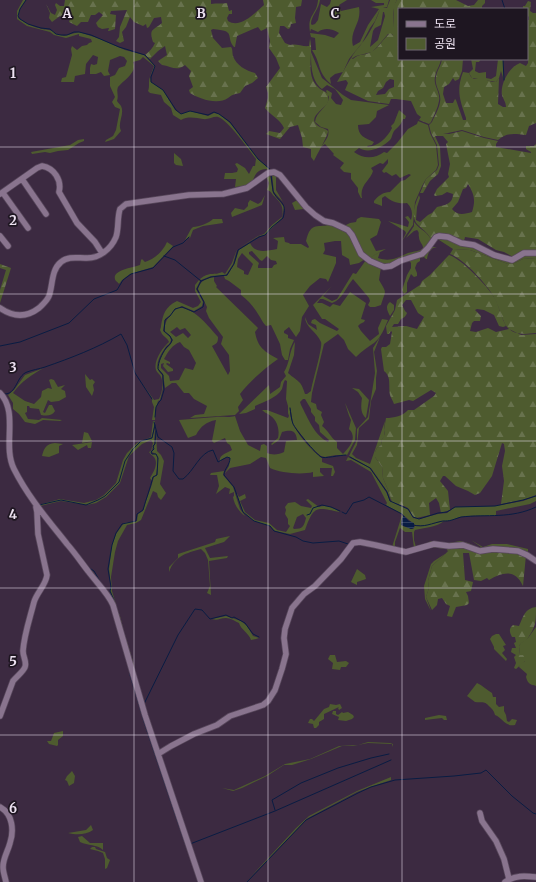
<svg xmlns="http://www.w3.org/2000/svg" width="536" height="882" font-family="Merriweather,'Noto Sans KR',serif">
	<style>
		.green { fill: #4e5b2f; fill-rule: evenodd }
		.forest { fill: url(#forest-firs); fill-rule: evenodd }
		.water { fill: url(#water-rules) }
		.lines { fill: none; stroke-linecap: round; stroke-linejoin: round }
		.stream { stroke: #091c43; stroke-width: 1 }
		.minor-casing { stroke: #58485c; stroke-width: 7 }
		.minor { stroke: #89748e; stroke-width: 5.5 }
		.grid { fill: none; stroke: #ede2f1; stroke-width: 1; stroke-opacity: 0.55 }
		.grid-label { font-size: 13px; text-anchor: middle; font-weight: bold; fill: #ede2f1; stroke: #1e1621; stroke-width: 3.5; stroke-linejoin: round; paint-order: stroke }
	</style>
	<defs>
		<pattern id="forest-firs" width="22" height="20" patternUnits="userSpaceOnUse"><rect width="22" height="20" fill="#4e5b2f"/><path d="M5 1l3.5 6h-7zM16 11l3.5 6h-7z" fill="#68724e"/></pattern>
		<pattern id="water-rules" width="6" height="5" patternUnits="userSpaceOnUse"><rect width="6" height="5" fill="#091c43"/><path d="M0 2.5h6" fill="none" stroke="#2d3d5f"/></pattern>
	</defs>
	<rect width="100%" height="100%" fill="#3c2a41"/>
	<!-- green -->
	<path class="green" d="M23,0H26L20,9L18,18C25,23 33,27 42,29C46,30 49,29 54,32V35L50,32L27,26L17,19V11Z
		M318,0H320C319,9 311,16 311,24L312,25L315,24L318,20L321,4L327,7L330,4L331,0H347L339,5L341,11L359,7C362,24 349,30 353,46L360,42L368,25L379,9L371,7L384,5V3H376L371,0H389L387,7H383L387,8L390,0H397C391,8 395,27 394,37L392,34H388L378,46L372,52L356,56L351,59C353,53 358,49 362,43C369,35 377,19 380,9L375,21L370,28L362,43L349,59L343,72L335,74L330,78L331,84C317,72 321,63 312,50H316L315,38L311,37L310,33L325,35L334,38L339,33C332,29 325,27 318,32L311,29L310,32C307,14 317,15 318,0ZM383,12H384L385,16L378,40L370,47L373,31L375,28L381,25Z
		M79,32L100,39L125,50L144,55L155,66L150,77L151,82L163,90L175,110L181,114L190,111L208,116L214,113L219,114L230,123L258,159L267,167L271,172L266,169C257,169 254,176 252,184L247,187L244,186L235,187L236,179H224L225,173H232L237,172L238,169L235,164L237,163L245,168L249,174L253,166H255L256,159C250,151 227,119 218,117C214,116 208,120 203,119C196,118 188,116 181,120L173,115L171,108L164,102L161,95L150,93L148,91C150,86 148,82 150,77C151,73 153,70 154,66L143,57L140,60L133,62C138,72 124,80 118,87C116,92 119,95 117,101C118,103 120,104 121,106C125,114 117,123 121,131L114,139L105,142L106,140L113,136L116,130L120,109L115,107L112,102L115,97L110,86V77L115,75L119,68L125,66L127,61L124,57L120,56L110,60L108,71L110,75L104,76L101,72L96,74H90V68L91,64L94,65L97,64L98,57L93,55L86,64L85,74L75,76L74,82H61L62,78L66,77L72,55L71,49L72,46L77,50L82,46L87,45L89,43L92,42L91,39L79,36V34L66,38L54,35V33L64,36Z
		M311,52L322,78L343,95L351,100L389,105L377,111L376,117L369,124L358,125C358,136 365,138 374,142L372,145L367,146L368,147C378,146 387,138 392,128L391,126L394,123L399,110L406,116L405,119H403C401,125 398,127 394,131C392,134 392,138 390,140C382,148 368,154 359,148L354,152C363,159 375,159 384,152L387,153L397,143L408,129L417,124L418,121L428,125L430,133L436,145L438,165L436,170L426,179L422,186L415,202L413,225L402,241L406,233L405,231L388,221L408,227L409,222L405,217L408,216L411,220C413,213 412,208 407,203C398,204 392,202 385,196L382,198V206L374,203V201C378,196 383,192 390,192L401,181L405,180L411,175L409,174L400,178L396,174L392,176L386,172L384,173L382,171L388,163V159L383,164L380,163L371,168L373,171C371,180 359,185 362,198H361L358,192V188L351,179V173L344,172L340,168L344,163L333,155L334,154L325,144L321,147C325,141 330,136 328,129L321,127L315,122C316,111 328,108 329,97L326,91L327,90L332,93L331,98L336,104L341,105L343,100L335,89L327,85L322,89C311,81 311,64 311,52Z
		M471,59H481L479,62H476L475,71L479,73L486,72V78L491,79L496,76L498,59H503L504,80L501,71L499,78L496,82L472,78L469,73L473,69Z
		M84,139V141L79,143L68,150L58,151L50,153L45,152L32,154L31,152L70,145L78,140Z
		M174,153L181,159L183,166L176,165L174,163Z
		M271,173L280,176L276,177V190L283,202L274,192L272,174H270L273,193L284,207L282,218L265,235L259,236L237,249L233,264L226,275L211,276L201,280L200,279C210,271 214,276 222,272L225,274L232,263L237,249L258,236L264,234L272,225L282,217C284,207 281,203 274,196C271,193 271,191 267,190L269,183L267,178L268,174Z
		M265,195L262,205L232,217L231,213L235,208L244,210L248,206V203L250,200L258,204L261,202Z
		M299,199L306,208L304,209L295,210L292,203Z
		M361,217L379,219L381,222L377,235L370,239L376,251L386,249L367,259L342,227L350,223L356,222L357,219Z
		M213,219H222L223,223L203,226L193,230L190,238L189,237L185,240L191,229L193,227C199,227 209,223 213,219Z
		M414,222C421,231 428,231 432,242L428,248L391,266L367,259L380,252L378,258C390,262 397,258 408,253C414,251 419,252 423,248C423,244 419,242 419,237C418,234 420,233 417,230L414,231L406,238L414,226Z
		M332,224L347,231L365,259L359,263L350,265L349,259L342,255L341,241H335L324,243L325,250L323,254L336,257V263L328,282L326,279L320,278L310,286L303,295L309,306L302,317L300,331L296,337L289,327L284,331V333L288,335V338L294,340L290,349L288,360H285L282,355L280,344L272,327L271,325L266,326C262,322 261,318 258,314C254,307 248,300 241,295V290L229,281L225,279L224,276H227L235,262L239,250L250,243C255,254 266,251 277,249L278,241L273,238L284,237L285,242L289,243L290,244H301L308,248L309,247L306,241C311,220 318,229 332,224ZM252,251L260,260L262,261L267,256L271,260L276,261L277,264L274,265L272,268H258V266L259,263L249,254V252ZM242,253L253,264L248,275L244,274V271L237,267L238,259Z
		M439,237L468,244L506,260L521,255L536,254V258L523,259L515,263L508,264L470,250L453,249L436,238Z
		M167,242L173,246L153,267L130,274L122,280L119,284C118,282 115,281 115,279C112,270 135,267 140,265L141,260L142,259L145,262C155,259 163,251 167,242Z
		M431,247H437C431,248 428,252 427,259H426L424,257L420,258V261L417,263L415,268L417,273V276L414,277L411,274L407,283V292L404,294L402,290L407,275L411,268V263L408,259Z
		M366,260L381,267L379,280C387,294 386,289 381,305L375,307H370L368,305L370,301L369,298L353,279C346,287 343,299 332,303L323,299H320L317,303H322L330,307L333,304L340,306L350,292L366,303L361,319L365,320L364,322L360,324L358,326L361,331L370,341L379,334L378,328L382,319L388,320C385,327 381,338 374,343C368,347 362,351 356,357L348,349L344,340L338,334L324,344L312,393L311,402L316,404L317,409L322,412L321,415L324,422L322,426C328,430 331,438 337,442V448L343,454C349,447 358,438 349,429L351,420C348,414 347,409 345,403L346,405L356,428L355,440L347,455H336L325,457L321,456L312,449L296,428L293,423L290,407C288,425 308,448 322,458V462L333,466L335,472L333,476H331L332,468H320V472L324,476L313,477V472C302,475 280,473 270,468L266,458L261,457L250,464L230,468L225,473L229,466L230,458L227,457L222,459L220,462C218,455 227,453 232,450L230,445L227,443L225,438L214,443L212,441L216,420C206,422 201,426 196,435L188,438L179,420C191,419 203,418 216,417C222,416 228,418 235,416L240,431L248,445L260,451L261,445L264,444L267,446V453C271,455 279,455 284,452L286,441L297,440C296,429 290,430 282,432L279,440L272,445L271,444L278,438C280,429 277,419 268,414C266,413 264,412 262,410H267L288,418L289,416L288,413V406L286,399L287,381L285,380C283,383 283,386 282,389C277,398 263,402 255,406V409L246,413L239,414L269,385L270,394L280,387L281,382L286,376L284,372C290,363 289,351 295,342L294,355L288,373C298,382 301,380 305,394H307L311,391C312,383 323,347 321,342C317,332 305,327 305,317L308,324L317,330L316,325L311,323L312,320L315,319L320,323L337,331L339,329L325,319H322L313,305L332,286L323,296L332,301L337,299L353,273L356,274ZM303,399H305L311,409V412L315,417V421L319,425L320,432L329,440L328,442C314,435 308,418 301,405L300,402Z
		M214,277V281L217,286L216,287L258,328L255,332C258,348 264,351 278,359C264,369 250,381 240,394L243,400L238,407L239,411L235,415L190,418L195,415L204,414L207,406L194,399L189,393H184L176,383H172L165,388L163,374L158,369C158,362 162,353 167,348C170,345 171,344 173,340L170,336L165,332C163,323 170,313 178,308C193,306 209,327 218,337C218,343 217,343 212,346L228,375L230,371L229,355L221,344L223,337L209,318L206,311L207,307L198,289C200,281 206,278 214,277ZM177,327L180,330L185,328L191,335L188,338L183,333L176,337L170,332ZM180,342L184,347L189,350L196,363L193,370L185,368L179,380L170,381L169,376L161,368V364L164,363L163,366L168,372L173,371V369L166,364L167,363L170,364V362L164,359C168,352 172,345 180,342Z
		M199,280L200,281L196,289L203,302L202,306L194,311L182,306L175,309L170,315L165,319L163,331L170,337L171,340C170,345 167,344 165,348C159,357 153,367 162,375L163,388L160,400L158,401L155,411V420H152L154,407L152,402V398L142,383L154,400L159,399C162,393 164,384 161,377C160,374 157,373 156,370C153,361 163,347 169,342C167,337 163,337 161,332C159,329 161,329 161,326C163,314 165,307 177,301L193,308L198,306L201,302L195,291V285Z
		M390,302L394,305V310L390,316C387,310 385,306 390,302Z
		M380,337L374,352L377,371L376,378V389L371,401L369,419L359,428L357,445L352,454L356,458L370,464L385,421L384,430L385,436L382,439L381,445L377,448L375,452V457L382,467L383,478L389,492L392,502L387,491L371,468L349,456L357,440V429L368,417L375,373L373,348Z
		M44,368C32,374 21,382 13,393L25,401L34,404L41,397L42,391L48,388L52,389L49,380L51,379L54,380L58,387L65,385L61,389L65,391L66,397L59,401L51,402L48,400L43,412L45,413L49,405H52L55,411C52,416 47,416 41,415L39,409L30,408L29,406H27V412L25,413L28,419L39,420L42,418L62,420L60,421L43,420L35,424L25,422L19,414L13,409V403L8,395L14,390L25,375Z
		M85,374L90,380L92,379L95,382L93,385L94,390L92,396L86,387Z
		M352,388L359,389L369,400L366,418C360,413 361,405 362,398L358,392Z
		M153,421H155L152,437L143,441L152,438L155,427L154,444L151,452L152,454H156C159,460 157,468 156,475L153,477L152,481L150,478C153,473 159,464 154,457C152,455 150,454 149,452L151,451L153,443L151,440L142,444L129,456L120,483L106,497L96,503L87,505L61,501L40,506L86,566L93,572L101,585L113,600L133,666L120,616L110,591L111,587L109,569L112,545L116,534L124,523L137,521L138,514L143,511C146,499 151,489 154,477L157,475L158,458L156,454L152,452L155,444L156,431L157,451L161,455L164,461L160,484L166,493L161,500L158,497L157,493L153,491L141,520L136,523L127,525L118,541L115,552L111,577L112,591L134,665V672L114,605L38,505L60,499L84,503L96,500L104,495L116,483L123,460L127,453L137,443L151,437Z
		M84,432L88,433L92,441L82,443Z
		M92,442L91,448H88L87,445L78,450L72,445Z
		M55,443L63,444L59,446V453L49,457L42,456C44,448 46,444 55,443Z
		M348,457L370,468L386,492L390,501L408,509L413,518L419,519L438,514L447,513L455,507L495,506L523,501L536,496V501L530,504L496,511V516C484,516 472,515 460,517C456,518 452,521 447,521C442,521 437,522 432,524L444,521C437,527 424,528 415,530L414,532V540L416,547L423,545L431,541L449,543L460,541L468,543L479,548L481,547L471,540L483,547L492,544H507L528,549V552L536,558V560L527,554L518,551L493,548L480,550L463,544L449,545L434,544L406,552L363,542L365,540C374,542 383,545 392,547L402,515L403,516L401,523L403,526L413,529L415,526H426L415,525L402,514L386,505L387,503L371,472L351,460L346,461ZM400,528L405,532H412L414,548L409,550L395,547V542Z
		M224,471L223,475L233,487L240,509L245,516C239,512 234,504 233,497L234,496V492L229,494L230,489L225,487L216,494L219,486L217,475H210L211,473Z
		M236,492L239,497L245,494L246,498L240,501L245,512L255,520L269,523L277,530L286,532L290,526L288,524V519L285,514L286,510L285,507L288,503L295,502L301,506L311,508L312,506L306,500L308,499L319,507C326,504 334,508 340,512C316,507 314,505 305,530L290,534L275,531L270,526L254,521L243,512ZM303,514L306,518C304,526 303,529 294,529L293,528L297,517Z
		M230,536L224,542L205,548L210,558L228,556L227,558L209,561L211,595L207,593L210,586L208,560L205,553L201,549C186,553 175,556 169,572V567L178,558V554L215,542L216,539Z
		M355,543L375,545L406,553L434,545L451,546V548L455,545L432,566L428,581L429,588L426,597L431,611L425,599L424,586L431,564L434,561L448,552L447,549L429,547L407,555L380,547L357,544L352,545L341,560L318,584L304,594L317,585L341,560L350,546Z
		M357,569L365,575L366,579L357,582V585L351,582Z
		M226,616L241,621L247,626L253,636L259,638L256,639L251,640C249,633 241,630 239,623C235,621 230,618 226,618C220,618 218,621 212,619Z
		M536,627V686C531,684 528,685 526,677L527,674L519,667L520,664L525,661L520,655L519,646L521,643L528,638Z
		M496,634H499L506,645L503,646L505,650L502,653L507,659L506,661L494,649V647L490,639L492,636Z
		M330,655H335L337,662L346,661L349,663L346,667H341L340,670L332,669L333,663L328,659Z
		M477,683C482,685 487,690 492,693L493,697H496V704L499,707L504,706V711L506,715L507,721L509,722L512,719L517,720L515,725C505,727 503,718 495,715C494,711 493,710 490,707C484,700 483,703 475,702L467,696Z
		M330,704L336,705L340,704L342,708L339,710L338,708L339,707L324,714V719L319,722V725L316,728H314L313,724L308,723L310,719H312L314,721L324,709L329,707Z
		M333,711H336V714L338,715L342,712L343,713L348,712L353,715L354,717L352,719L346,721L338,720L339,717L332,714Z
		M439,715L446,716L447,720H444L442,718L425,720V718Z
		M63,731V736L58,740V745L57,746L49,744L47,741H51L54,733Z
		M368,742L390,743L393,744V747L392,744H390L368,743L353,746H342L311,759L292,765H284L267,776L242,788L233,791L222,788L234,790L265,776L285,764L310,759L339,746L358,745Z
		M72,771L75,776L74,783L69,786L67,781L65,780L67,776Z
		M391,777V780L370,787L357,792L308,818L246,882L296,828L309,816L357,791Z
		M91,825L93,830C86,835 76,835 68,833L86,830Z
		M82,836L90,843H103V850C97,844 88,846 80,842L78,837Z
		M92,847H95L96,849L105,852L107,858L110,860L107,868L105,869V859L103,853L98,851L90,849Z"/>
	<!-- forest -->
	<path class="forest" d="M65,0H211V4C217,3 222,4 227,3L229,11L232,10V14H229L227,18L228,21C240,29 255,13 264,5L263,0H302L301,6L296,7L295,18L296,23L291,24L290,28L288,29L284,26H280L279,33L285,43L290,45C295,43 303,47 309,46L310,39C314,53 305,73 317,86C320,90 325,91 328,94C328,97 329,101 327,104C323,109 308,118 317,125C320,128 325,128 328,131C328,136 317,154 314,161L311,157V149L303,147L302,138L298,125L290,127L280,139L266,134L269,131L280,133L284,128C280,119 270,115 265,108L268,98V93L266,87L280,68L276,58L269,48L270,41L267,28L261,31L258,27L237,36L235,47H234C225,36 237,31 213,29L211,30L213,38L222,48L231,47C233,50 232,52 233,56C236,65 246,71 255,73L258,78L252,83L245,86L240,93C234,94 232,95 228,98C218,105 199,99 190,93L189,90L193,87L189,76L191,71L185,65C177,72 171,66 162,65L158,61L167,55L165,46L158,51L150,59L145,55C149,52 153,48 155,43L153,42C149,29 152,31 162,23L161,17L154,18L149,27L147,28L146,24L143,26L134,22L130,17L126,27L122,32L124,41L120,43L116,41L119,37L120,27L127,10L111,11L110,14L116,15L115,29L109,31H108L109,28L102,29L98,27L96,23L103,15L99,12L95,15H91L88,22H81L77,26L69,22L70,19L62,18L60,16L52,22L49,18L50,13L46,4L51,13L55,15L57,10L55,5L56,3L60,6H64Z
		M397,0H456L468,6L474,5L478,0H485V3L482,6V9H399V59H441C440,66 436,70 435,77C433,85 441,93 439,101C438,108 434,115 431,122L429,124L419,120L421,117L417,114L411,101L396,99H391L389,104L368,101L345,90L348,83L346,80L337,82L351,58L353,59C359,53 364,56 371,52C379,48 383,39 390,33L394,36V5ZM390,79L394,80V87L389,89L385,94L376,95L378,91L383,88L386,82Z
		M528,1L531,2L530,11L533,13H536V123L529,126L526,135C515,134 507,132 498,140L484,137L462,130L448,133H443L429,125L432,122C435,115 439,109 440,102C442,93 434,86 436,77C437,70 441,66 442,59H463L462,71L459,79L455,81L453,78L449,84L444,87L443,94L446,103H453L455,99L456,100L463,120H466V118C460,100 456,91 463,72L469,73L471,77L474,79H484L492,82H496L499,78L498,104L503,107H506C506,102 503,99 502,95C500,84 509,67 520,63L526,66L528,63L527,20H529V17L527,15V9H523V6H525Z
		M429,125L443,133L449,134L462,131L484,138L498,141L496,144V147L531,153V152L526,149V146H534L536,144V253L529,252L515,258L504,252L496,250L478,239L465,237L464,241L444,236L432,242C428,232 425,232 418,225C410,218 415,204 419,195L420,198L417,207L416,220L420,222L428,215L432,213L437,207C445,205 453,204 453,194L447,192L442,195L435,196L434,195L437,189L449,177L448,174L450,164L446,144L448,142L443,136H435L440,147L441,166L438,174L430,181L423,193H420L426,179L437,170L439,165L437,145L431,133ZM468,184C474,194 476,200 472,212C465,214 457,216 452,209L458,202L463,189L466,188Z
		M453,249L470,250L508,264L515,263L523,259L536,258V333C526,334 515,336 507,327C502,320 500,309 496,301C491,288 463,258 450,254Z
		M449,255C462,259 487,286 494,297C499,306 501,317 506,326L503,327L499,326L494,315L484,310L477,309L475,310L481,316L480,321H474L472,323L470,331L476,332L488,328L496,332L509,329L521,335L536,334V495L523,500L501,504L504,481L502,466L505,451L504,444L502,443L492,476L480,493L475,495L468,491L456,486L445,476H443L440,481L448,491L450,510L441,513L439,503L436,498L429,503L430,515L416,518C410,516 412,512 408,508C403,505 397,504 392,502L389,492L383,478L382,467L375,457V452L377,448L381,445L382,439L385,435L384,430L386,418C394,418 403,416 408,410H414L434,396L436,393L431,390L413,401L409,400L394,404C393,401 391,398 390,395C388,386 392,377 384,371L381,349L382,347H386L390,344L392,332L391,331L389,334H387L386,326L395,310L397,300L420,285L422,281L430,275ZM406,300H411L418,313L424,317L417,329L406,326L392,327L394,324H398L401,319C404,318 406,316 407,313L405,311L402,305Z
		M0,264L11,268L0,303V290L6,270L0,268Z
		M455,545L526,555L523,586C515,569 503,572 489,580L487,578L481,581L474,580L469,553H463L465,580L473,582L471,591L466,592L468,596L469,603L467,605L456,607L452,617L447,616L450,606L446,604L442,598L438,599L437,605L432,610L426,597L429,588L428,581L432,566Z
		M536,607C536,622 536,626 528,638C525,642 521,642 519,646L520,655H523L526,660L516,669L514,668L516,663L514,657L516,655L511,652L512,648H516L514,643L516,642L515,637H512C510,633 508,629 513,625L519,626C523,617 525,608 536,607Z"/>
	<!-- water -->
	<path class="water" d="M404,516L409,521L414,523V528L411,529L401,525L402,518Z"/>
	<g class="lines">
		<!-- stream -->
		<path class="stream" d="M26,0L20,9L18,16L20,19L28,24L41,28L50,29L56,34L61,35H67L74,32H79L91,35L119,47L145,55L155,66L151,77V82L163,90L176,110L181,114L190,111L208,115L214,112L219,114L230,122L258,159L271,170
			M502,0L505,9
			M503,59L504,80
			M164,256L175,260L201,281
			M0,346L20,342L69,323L94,299L117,290L123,280L131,274L153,268L173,247L183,243L189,237
			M4,394C17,395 16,376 27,372C32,370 39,369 45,367C71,358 97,348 121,334L127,345L135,373L152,399
			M290,408C291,413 291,419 293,424C295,429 316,454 321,457C324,459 340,455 346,455
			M155,417L156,407L159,402L161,400L164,390L163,379V375L158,369C158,362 162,354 166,348C169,345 171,344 172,340L170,336L164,331L165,320L170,316L175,309L182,307L194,312L203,307L204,302L197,289L201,281L211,277L227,275L234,264L238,250L259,237L265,235L272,227L283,218C288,201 278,203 273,191C272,186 272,180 271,175
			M154,422L158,437L172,447L174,453L173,471L179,479H183C194,471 200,452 213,450L218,462L227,457L230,458C230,465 224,469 224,475L234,487L243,512L254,521L270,526L274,531L296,537L303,541L313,543L339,541L348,544
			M350,457L370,468L387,492L390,501L408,509L413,517L419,519L438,513L447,512L455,507L495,506L523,500L536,496
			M39,505L61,500L86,505L98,500L105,496L119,482L125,461L133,449L141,441L152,438L155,425
			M342,512L346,514L353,503L364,500L369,497L402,514L404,517
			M307,515L310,514L313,508L322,505L331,507L340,511
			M413,525C424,528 432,523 443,521C446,521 449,521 452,520C455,519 458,518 461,517C487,514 511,519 536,507
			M88,567L94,571L101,583
			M114,600L110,591L111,587L108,569L112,545L116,533L122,524L136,521L137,514L143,510C146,499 150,489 153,477L157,475L158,458L156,454H152L151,452L154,449L153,446L155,444L156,431
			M118,613L120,621
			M130,672V675L144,722L180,829
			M144,704L178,635L195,609L202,610L210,619L226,615L232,618L234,617L245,623L253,634L259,637
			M275,810L272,800L301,783L338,768L371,758L389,754
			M181,832L188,851
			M190,844L275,811L391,760
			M247,882L306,820L358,793L371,787L395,780L454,776L481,773L486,770L512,796L533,813L536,814"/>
		<!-- minor casing -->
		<g class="minor-casing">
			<path id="minor" d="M22,179L46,214
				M3,193L28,228
				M0,194L37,168L42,166C54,168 62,180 59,192L77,223L95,242L102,253
				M0,236L8,246
				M0,308C13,317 26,318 39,308C43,304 47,301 49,296C53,285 51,270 61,262C68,256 77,258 85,258C99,259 111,249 116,237C119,228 117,218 120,209L126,204L189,195L223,194L247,188L268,173L274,172L280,175L306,207L315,215L324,221L333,223L348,230L352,235L361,254L370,261L384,267L391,266L400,261L422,254L428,248L436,237L439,236L448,237L461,243L474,245L494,255L512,260L524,253H536
				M0,393C19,413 2,445 14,469C28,497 48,520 67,544C75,553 81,562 88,571C96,582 108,593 113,605L145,715L201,882
				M0,716L13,681C17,676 23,672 25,667C27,662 23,657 23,651C24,635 30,618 34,602C37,592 46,585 47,575L38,534L37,512L36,507
				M158,754L171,746L194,734L217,725L230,716L263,705L268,701L275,690L282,669L286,654L284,638L285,629L292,608L304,594L315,586L341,559L353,543L360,542L375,545L406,552L434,544L449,546L463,545L480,551L493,549L518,551L527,555L536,561
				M0,807C13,814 14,831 10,843C8,851 3,858 3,867C3,872 5,877 6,882
				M480,813L482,821L496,841L504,859L509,879
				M505,882C515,875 525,876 536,877"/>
		</g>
		<!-- minor -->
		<use href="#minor" class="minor"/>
	</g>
	<!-- grid -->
	<path class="grid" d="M134,0V882M268,0V882M402,0V9M402,59V882M0,147H536M0,294H536M0,441H536M0,588H536M0,735H536"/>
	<g class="grid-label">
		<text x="67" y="18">A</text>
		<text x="201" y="18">B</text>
		<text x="335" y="18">C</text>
		<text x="13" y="78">1</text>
		<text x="13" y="225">2</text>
		<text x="13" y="372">3</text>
		<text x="13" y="519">4</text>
		<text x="13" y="666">5</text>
		<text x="13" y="813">6</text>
	</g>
	<!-- legend -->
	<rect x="398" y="8" width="130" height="52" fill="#1e1621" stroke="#716874"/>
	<rect x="406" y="21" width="20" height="6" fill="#89748e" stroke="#716874"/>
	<text x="434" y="28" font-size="12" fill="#ede2f1">도로</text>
	<rect x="406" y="38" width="20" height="12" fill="#4e5b2f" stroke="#716874"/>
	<text x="434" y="48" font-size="12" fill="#ede2f1">공원</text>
</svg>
